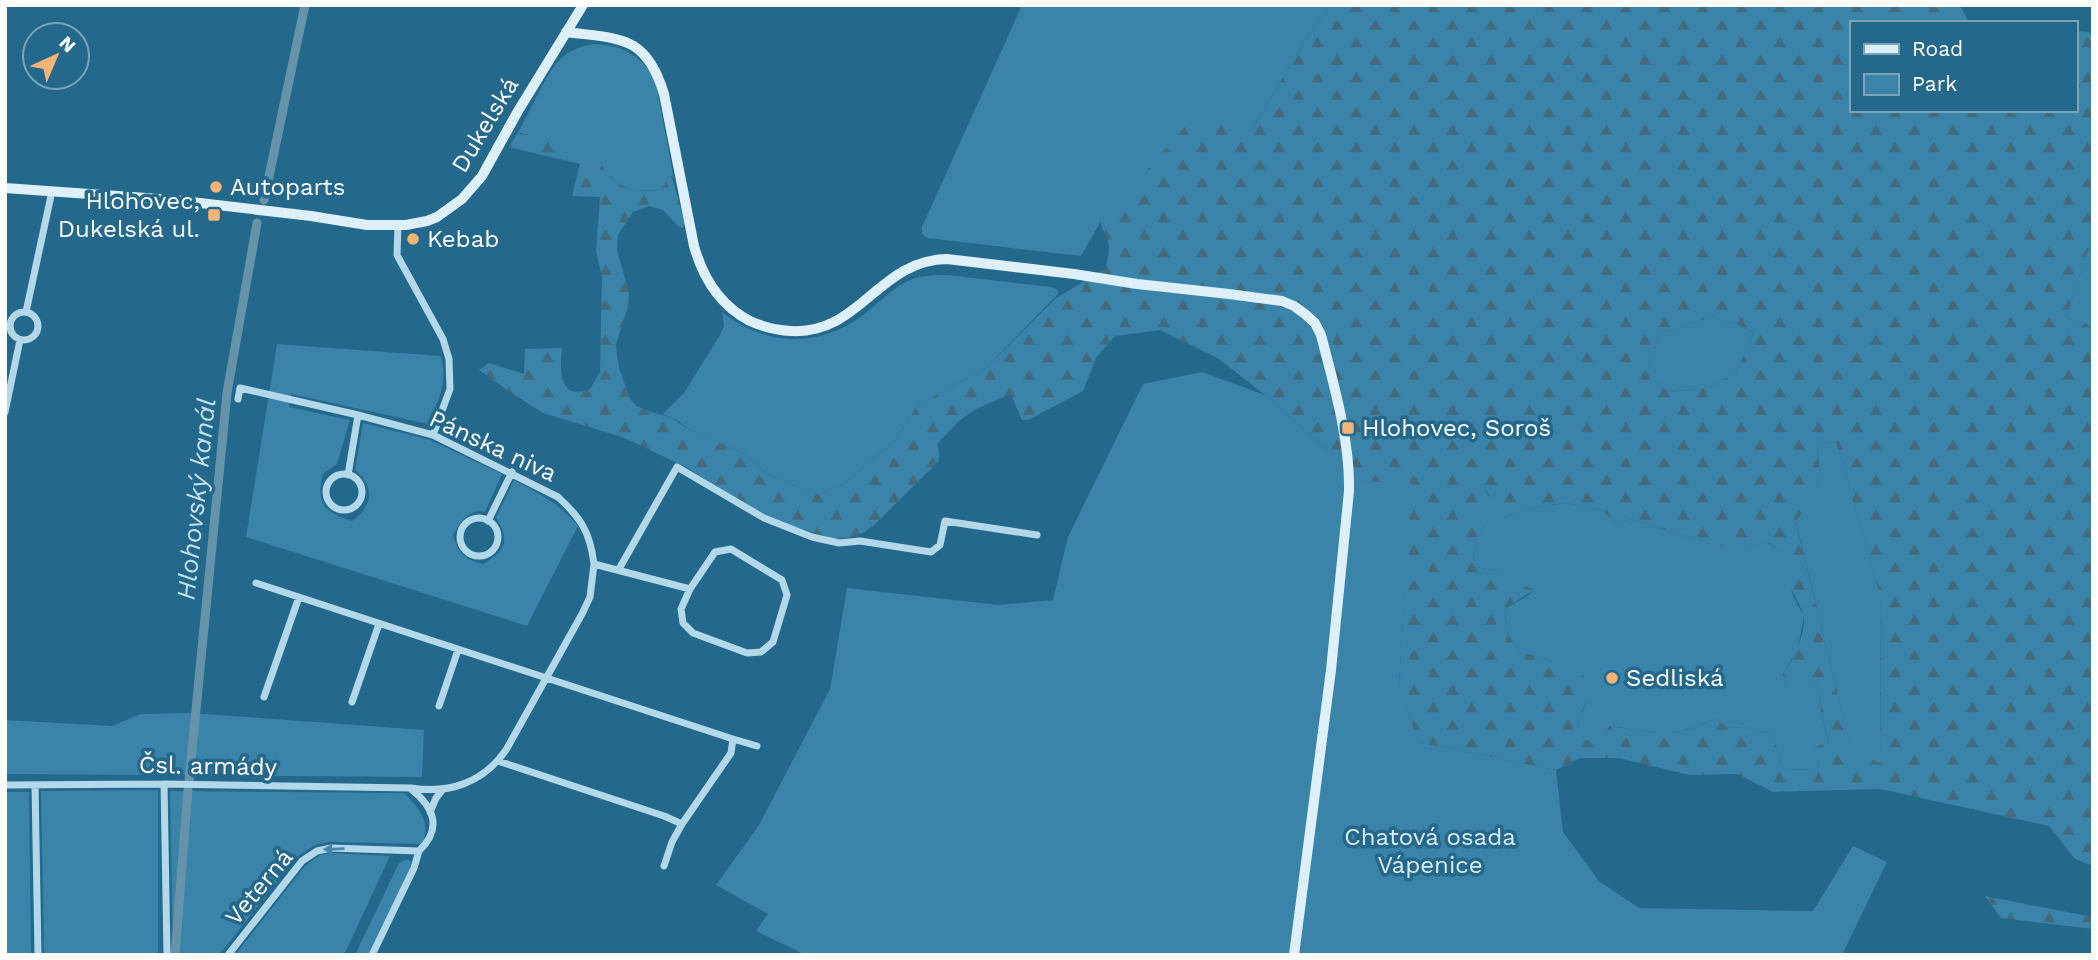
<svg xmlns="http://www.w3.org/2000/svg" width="2098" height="960" font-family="'Work Sans',sans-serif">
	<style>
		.green { fill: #3984a8 }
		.forest { fill: url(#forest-firs); fill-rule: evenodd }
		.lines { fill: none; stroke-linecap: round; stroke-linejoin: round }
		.canal { stroke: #6693aa; stroke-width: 9 }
		.minor { stroke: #b2d8ea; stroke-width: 7 }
		.secondary { stroke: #ddeff8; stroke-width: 10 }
		.oneway { fill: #4884a3 }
		.poi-dot { fill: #f5b476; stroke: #24688b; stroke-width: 2.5 }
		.labels { text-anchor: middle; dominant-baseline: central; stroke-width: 7; stroke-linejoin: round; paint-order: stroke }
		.street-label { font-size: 24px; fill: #fff; stroke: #24688b }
		.poi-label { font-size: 24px; fill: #fff; stroke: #24688b; text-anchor: start }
		.park-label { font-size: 24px; fill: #d7edf8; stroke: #24688b }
		.water-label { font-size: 26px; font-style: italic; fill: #c1e2f2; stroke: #24688b }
	</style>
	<defs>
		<pattern id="forest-firs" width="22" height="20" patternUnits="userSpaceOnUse" patternTransform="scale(1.75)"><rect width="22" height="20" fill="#3984a8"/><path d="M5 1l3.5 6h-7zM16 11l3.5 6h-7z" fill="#426b7f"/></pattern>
	</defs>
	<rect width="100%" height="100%" fill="#24688b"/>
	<!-- green -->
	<path class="green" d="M1022,5H1331L1309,34L1253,128L1101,221L1081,256L927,238L922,234V227Z
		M593,44C621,44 646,57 656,84L674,180L672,176H669L662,189L659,191L632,190L619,184L605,173L521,133L517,134C524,121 531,108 538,94C552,67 560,50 593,44Z
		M2093,235V327L2066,317Z
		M948,275L1051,287L1058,290V294L987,367L917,406L896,439L844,484L819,495L769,475L745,454L688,429L678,421L663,414L684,393L720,335L724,326L722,312C766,346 816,349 862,316C878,304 892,288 910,280C922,275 935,275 948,275Z
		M1710,317L1739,325L1754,333L1736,373L1708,388L1668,392L1647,373L1660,334Z
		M277,344L441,356C448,384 439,399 428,424L291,394L289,407L350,420L337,464L323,474C316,503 323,512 352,521C372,507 376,487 355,470L363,423L430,440L502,474L485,512C468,509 461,522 453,535C458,553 464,559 483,564C505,552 511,540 496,518L514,480C539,494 559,503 578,526L527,626L246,537Z
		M1202,372L1265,395L1362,481L1412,482L1399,684L1418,742L1556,770L1563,832L1599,881L1639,908L1813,911L1853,846L1887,862L1842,955H806L756,931L768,914L716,885L759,825L830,689L847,588L999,605L1053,600L1068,537L1143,384Z
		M1836,441L1881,597L1880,763L1852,753L1796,522L1820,480L1818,445Z
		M1482,484L1492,502V510L1505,519L1508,515L1549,505L1568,503L1603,511L1616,523L1632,519L1706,543L1746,549L1767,542L1784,555L1793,596L1804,616L1798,648L1783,674L1787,685L1808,678L1820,687L1821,711L1829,744L1819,760L1817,770L1783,769L1772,734L1744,727L1728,728L1716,719C1707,722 1698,726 1689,729C1665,736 1635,730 1610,726L1602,738L1585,741L1577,724L1586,702L1564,675L1548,659L1519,652L1509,636L1504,609L1529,595L1533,590L1493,570L1475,567L1474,542L1485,524L1479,515V487Z
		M191,713L424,730L422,777L5,774V720L112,726L141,714Z
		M158,790V955H44L41,791Z
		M170,791L404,793C419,808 432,822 422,844L330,842L315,845L298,856L219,955H173Z
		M5,792H29L31,955H5Z
		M332,853L390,856L344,955H235L305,866L320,855Z
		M407,859L411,862L410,870L368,955H355L399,863Z"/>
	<!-- forest -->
	<path class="forest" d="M1331,5H1960L1969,23H1851V110H2075V87H2080L2077,75L2075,74V31L2088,32L2093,35V235L2066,317L2093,327V866L2075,859L2049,826L1880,789L1773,792L1737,774L1689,775L1619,758H1580L1556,770L1418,742L1399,685L1411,483L1362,481L1265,395L1219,359L1160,330L1115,336L1096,358L1083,391L1028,420H1022L1011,394L976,409L959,421L937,444C939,451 941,456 937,463L873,526L863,533L853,537L835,539L769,519L686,467L622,437L543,413L507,390L479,370L489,363L524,374L525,349L562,348C560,367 558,402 590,389L600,372L602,277L596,251L600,197L572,196L580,164L509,147L517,134H528L597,158L609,177L619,184L632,190L659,191L662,189L669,176L671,175L685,222L683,228L679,227L663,210L649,206L633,212L618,235L617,250L629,293L628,307L616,344L617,356L619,368L630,399L637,406L651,412L670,417L688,429L745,454L769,475L819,495L844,484L896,439L917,406L987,367L1056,298L1105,269C1108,259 1111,249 1107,238C1104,231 1101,229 1101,221L1189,122L1253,128L1309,34ZM1710,317L1739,325L1754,333L1736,373L1708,388L1668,392L1647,373L1660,334ZM1836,441L1881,598L1880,763L1852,752L1796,523L1820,480L1818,445ZM1482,484L1489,495L1492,510L1498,521L1505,519L1508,515L1549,505L1568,503L1603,511L1616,523L1632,519L1706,543L1731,548L1746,549L1768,542C1791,560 1782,558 1789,583C1792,593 1804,610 1804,618C1804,638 1794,659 1783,674L1787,685L1795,688L1808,678L1820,687L1821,711L1829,743L1814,747L1819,760L1817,770L1783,769L1772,734L1744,727L1728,728L1716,719C1707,722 1698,726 1689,729C1665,736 1635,730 1610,726L1602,738L1585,740L1577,724C1585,705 1592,692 1582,673L1565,675L1548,659L1519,652L1509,636L1504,609L1534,590L1493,570L1475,567L1474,542L1485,524L1490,523L1479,515V487Z
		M1985,896L2093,917V929L2001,918Z"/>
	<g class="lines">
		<!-- canal -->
		<path class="canal" d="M264,200L305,5
			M189,781L227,393L257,223
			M175,955L188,790"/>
		<!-- minor -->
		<path class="minor" d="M398,226L397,255L443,339L449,359L450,389L433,435
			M10 326a14 14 0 1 1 28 0a14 14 0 1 1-28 0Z
			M26,312L52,191
			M238,399L240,388L358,415L433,435L558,497C581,518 590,532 594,564L690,589
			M5,412L20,340
			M326 492a18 18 0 1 1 36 0a18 18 0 1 1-36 0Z
			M348,475L358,415
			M460 537a19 19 0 1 1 38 0a19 19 0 1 1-38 0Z
			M488,521L512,472
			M731,549L782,580L787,595L773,642L761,652L747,653L693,633L683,623L681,609L690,589L715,552Z
			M619,569L677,467L764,518L812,537L839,543L860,541L931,552L940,545L945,521L1037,535
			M256,583L733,739L731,753L682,824L664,816L498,761
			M264,697L299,597
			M352,702L379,624
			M439,706L458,650
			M733,739L757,746
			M164,784L167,955
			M5,785L164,784L411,788C449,794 483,783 506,750L582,614L590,597L594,564
			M35,785L38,955
			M430,812L436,798L443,789
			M664,866L672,842L682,824
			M228,955L302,861L317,851L331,848L419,851C442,829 435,808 411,789
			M372,955L414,868L419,851"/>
		<!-- secondary -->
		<path class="secondary" d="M566,32C619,39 646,34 664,94L694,246C703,278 719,305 750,321C763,327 776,330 791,331C860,335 878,260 947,259L1074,274L1137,284L1229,294L1282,301L1294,306L1305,314L1315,323L1321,335C1334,386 1350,439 1349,491L1331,670L1294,955
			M5,188L174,200L311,216L367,225H406L427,221L437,217L462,199L482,176L518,111L583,5"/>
	</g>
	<!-- one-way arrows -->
	<defs><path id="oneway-solid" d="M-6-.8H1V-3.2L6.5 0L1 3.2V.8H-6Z" transform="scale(1.75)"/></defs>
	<use class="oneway" href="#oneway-solid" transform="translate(334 849) rotate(178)"/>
	<!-- markers -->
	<g class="poi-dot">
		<circle cx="216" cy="187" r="7"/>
		<rect x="207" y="208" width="14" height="14" rx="3.5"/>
		<circle cx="413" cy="239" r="7"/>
		<rect x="1341" y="421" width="14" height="14" rx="3.5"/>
		<circle cx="1612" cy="678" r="7"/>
	</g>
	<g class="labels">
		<!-- street labels -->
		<g class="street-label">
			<text transform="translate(485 125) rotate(-59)">Dukelská</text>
			<text transform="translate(493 446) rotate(25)">Pánska niva</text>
			<text transform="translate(208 766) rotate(1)">Čsl. armády</text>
			<text transform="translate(259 887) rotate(-50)">Veterná</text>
		</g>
		<!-- poi labels -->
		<g class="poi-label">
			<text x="230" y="187">Autoparts</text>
			<text x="200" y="201" text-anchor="end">Hlohovec,<tspan x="200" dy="28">Dukelská ul.</tspan></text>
			<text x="427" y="239">Kebab</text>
			<text x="1362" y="428">Hlohovec, Soroš</text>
			<text x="1626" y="678">Sedliská</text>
		</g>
		<!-- park labels -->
		<g class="park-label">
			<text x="1430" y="837">Chatová osada<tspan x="1430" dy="28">Vápenice</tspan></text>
		</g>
		<!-- water labels -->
		<g class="water-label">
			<text transform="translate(196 499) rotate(-84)">Hlohovský kanál</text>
		</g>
	</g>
	<!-- border -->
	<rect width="2098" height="960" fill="none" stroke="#ffffff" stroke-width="14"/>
	<!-- legend -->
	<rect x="1850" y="21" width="228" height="91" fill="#24688b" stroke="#7ca4b9" stroke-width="2"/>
	<rect x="1864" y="44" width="35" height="10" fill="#ddeff8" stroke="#7ca4b9" stroke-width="2"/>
	<text x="1912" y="56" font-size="21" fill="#ffffff">Road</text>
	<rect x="1864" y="74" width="35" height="21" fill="#3984a8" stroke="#7ca4b9" stroke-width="2"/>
	<text x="1912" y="91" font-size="21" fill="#ffffff">Park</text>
	<!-- north arrow -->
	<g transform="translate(56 56) rotate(44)"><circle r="33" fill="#24688b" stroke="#7ca4b9" stroke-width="2"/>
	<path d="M0-5L12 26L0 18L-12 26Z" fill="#f5b476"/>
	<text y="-10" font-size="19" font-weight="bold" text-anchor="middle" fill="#ffffff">N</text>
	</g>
</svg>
